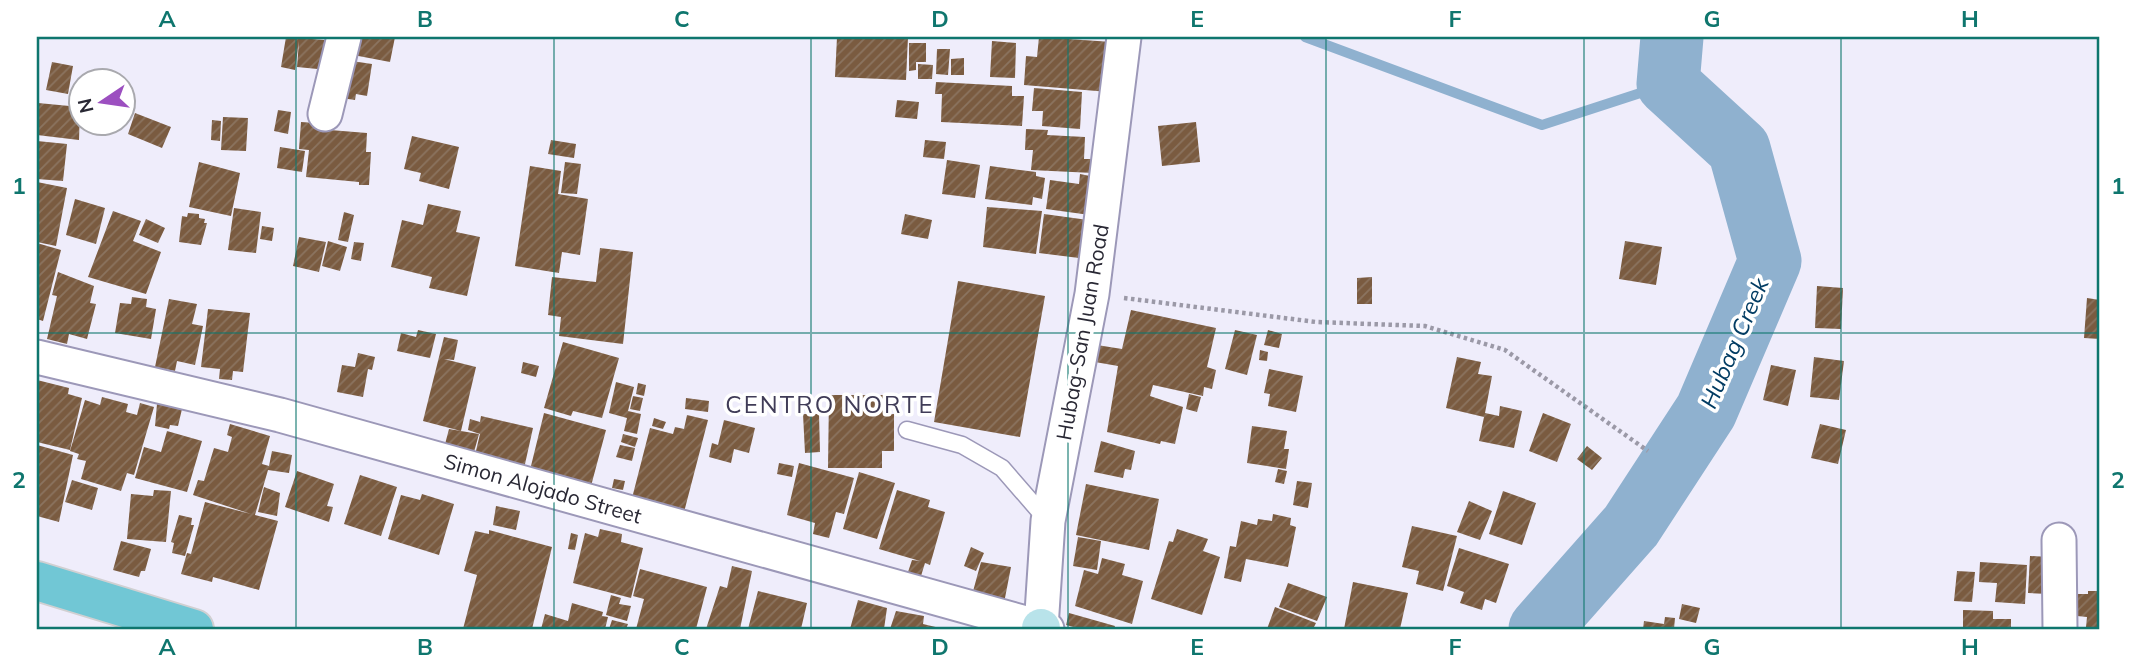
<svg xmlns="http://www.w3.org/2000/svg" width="2137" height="666" font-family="Mulish,sans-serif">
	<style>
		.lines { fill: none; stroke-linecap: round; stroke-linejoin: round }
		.stream { stroke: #8fb1cf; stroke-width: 10 }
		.river { stroke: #8fb1cf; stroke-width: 63 }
		.building { fill: url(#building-hatch) }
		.lane-casing { stroke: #9c98b8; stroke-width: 19 }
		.street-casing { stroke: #9c98b8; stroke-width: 37 }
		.secondary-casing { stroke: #9c98b8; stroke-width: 42 }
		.primary-casing { stroke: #d0d0d2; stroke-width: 42 }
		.path { stroke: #9b99a7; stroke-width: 4.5; stroke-dasharray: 3.5 3.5; stroke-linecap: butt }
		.lane { stroke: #fff; stroke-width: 16 }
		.street { stroke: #fff; stroke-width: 33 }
		.secondary { stroke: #b8e3ea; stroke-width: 38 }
		.primary { stroke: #71c7d5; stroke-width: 38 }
		.grid { fill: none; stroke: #0f766e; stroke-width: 2; stroke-opacity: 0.55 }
		.labels { text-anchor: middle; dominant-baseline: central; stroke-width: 7; stroke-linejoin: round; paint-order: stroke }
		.street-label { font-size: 21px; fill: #292834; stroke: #fff }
		.water-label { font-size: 23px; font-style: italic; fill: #023c63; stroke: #fff }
		.quarter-label { font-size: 24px; letter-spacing: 2px; fill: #403c57; stroke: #fff }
		.neatline { fill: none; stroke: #0f766e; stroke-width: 2.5 }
		.grid-label { font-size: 23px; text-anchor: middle; font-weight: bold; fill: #0f766e }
	</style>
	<defs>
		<pattern id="building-hatch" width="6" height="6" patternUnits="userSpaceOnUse" patternTransform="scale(1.75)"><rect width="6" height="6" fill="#7a5b40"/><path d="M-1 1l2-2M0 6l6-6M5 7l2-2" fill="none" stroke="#8b7460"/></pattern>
	</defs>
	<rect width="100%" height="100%" fill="#efedfb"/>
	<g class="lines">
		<!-- stream -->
		<path class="stream" d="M1305,37L1542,125L1668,84"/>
		<!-- river -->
		<path class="river" d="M1540,629L1631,526L1706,411L1770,261L1739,149L1668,84L1672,37"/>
	</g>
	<!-- building -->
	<path class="building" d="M286,37L325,40L323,54L328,70L297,67L299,41L295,70L281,67Z
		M351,37H395L390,62L348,54Z
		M837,37H908L906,80L835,77Z
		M1039,37L1112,42L1109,92L1024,85L1026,56L1037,57Z
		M992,41L1016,43L1015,78L990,77Z
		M909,43H926V62H916V70L909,71Z
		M937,49H950L948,75L936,74Z
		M964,58V75H951V59Z
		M345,60L372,64L367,96L356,94L355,100L341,98Z
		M52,62L73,66L68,94L46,90Z
		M918,64L933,65L932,79H918Z
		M936,82L1012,86V96H1024L1022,126L941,122L942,94H935Z
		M1034,88L1082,92L1080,129L1042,126L1043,111H1032Z
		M897,100L919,102L917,119L895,117Z
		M38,103L80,107L79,140L37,135Z
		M278,110L291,112L288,134L274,131Z
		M135,113L171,127L162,148L128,134Z
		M223,117L248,118L246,151L221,150Z
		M212,120L221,121L220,141L211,140Z
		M301,122L330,124V130L367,133L366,152H371L369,185H359V182L306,177L309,150L299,149Z
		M1196,122L1200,162L1162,166L1158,126Z
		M1026,129L1048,130L1047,135L1085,137L1084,159H1094L1093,173L1031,170L1033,150H1025Z
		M412,136L459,147L449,189L419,181L421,173L404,169Z
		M551,140L576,144L574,158L548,154Z
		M925,140L946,142L944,159L923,157Z
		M37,141L67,144L63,181L37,179Z
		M280,147L305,151L302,172L277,168Z
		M947,160L980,165L975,198L942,194Z
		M199,162L240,173L231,216L189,207Z
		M565,162L581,164L577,194L561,193Z
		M530,166L561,171L558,194L588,199L580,255L562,252L559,273L515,266Z
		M990,166L1036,172V176L1045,178L1042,199L1033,197L1032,205L985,199Z
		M1080,174L1095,177L1090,215L1046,209L1050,180L1079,184Z
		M37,182L67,188L56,246L37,242Z
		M75,199L105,208L96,244L66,235Z
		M428,204L461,211L456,232L480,237L467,296L429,288L432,277L391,267L402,220L423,225Z
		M987,207L1042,211L1036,254L983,247Z
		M234,208L261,212L256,253L228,250Z
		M113,211L141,221L133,241L161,252L146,294L88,277Z
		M344,212L354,215L348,242L338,240Z
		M188,213L199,214V218L205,219L204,223H207L201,245L179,242L182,216L187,217Z
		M905,214L932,220L928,239L901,234Z
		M1044,214L1088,220L1087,259L1039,253Z
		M146,219L165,228L158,243L139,235Z
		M262,226L274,228L272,241L260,239Z
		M299,237L326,242L319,272L293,266Z
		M328,241L347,247L340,271L322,266Z
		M1625,241L1662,247L1656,285L1619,279Z
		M354,242L364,243L361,261L351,259Z
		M37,243L61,250L43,321L37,319Z
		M600,248L633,252L623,344L559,336L561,317L548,315L552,277L596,282Z
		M58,272L94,286L90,303L96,304L87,339L69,334L67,344L47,339L57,296L52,295Z
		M1372,277V304H1357V278Z
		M958,281L1045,296L1020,437L934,422Z
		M1817,286L1843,288L1841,329L1815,328Z
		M132,297L147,299L146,307L156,309L151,339L115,333L120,303L131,304Z
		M2087,298L2100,300V339L2084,338Z
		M169,299L197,304L192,324L203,326L195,365L177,361L175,371L155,367Z
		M208,309L250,313L243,372L233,371L232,380L219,379L220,369L201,367Z
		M1131,310L1216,328L1207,367L1216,370L1212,389L1204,387L1203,396L1153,385L1150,396L1183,407L1175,444L1161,441L1160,444L1107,432L1118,366L1095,362L1097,345L1122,349Z
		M418,330L436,334L430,358L397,351L401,333L416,337Z
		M1235,330L1257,335L1247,375L1225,369Z
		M1268,330L1282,334L1279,348L1264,345Z
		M444,337L458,340L454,360L444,359L476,367L461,431L423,421Z
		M563,342L619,358L602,418L573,411L571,416L544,408Z
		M1260,350L1268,352L1267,361L1259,360Z
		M358,353L375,357L372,370L368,369L363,397L337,392L342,365L355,367Z
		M1457,357L1481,362L1478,374L1492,376L1485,413L1499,416L1500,406L1522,411L1514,448L1479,441L1484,417L1446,408Z
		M1814,357L1844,361L1839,400L1810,397Z
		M523,362L539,366L536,377L521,373Z
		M1771,365L1796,370L1788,406L1763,400Z
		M1269,369L1303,376L1296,412L1268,406L1270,394L1264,393Z
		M37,380L69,388L68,394L82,398L70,450L37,442Z
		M616,382L634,387L628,411L641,414L637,434L624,431L627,418L609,413Z
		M638,383L646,385L644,396L636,394Z
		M1189,394L1201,397L1197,412L1186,409Z
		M829,395H883V415L894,414V451H882V468H828Z
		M633,396L643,398L640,411L630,409Z
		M102,397L128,404L126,412L137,415L140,403L154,407L134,475L127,473L121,491L81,479L86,461L77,459L79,454L70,451L85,400L100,405Z
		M686,398L709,401L708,412L685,409Z
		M161,401L182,409L178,426L170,425L169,429L155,426L157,404L160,405Z
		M544,413L606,430L591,486L530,470Z
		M1543,413L1571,424L1557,462L1529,451Z
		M803,414H819L820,452L805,453Z
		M687,415L708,420L683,516L631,502L650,428L673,434L675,427L684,429Z
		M481,416L533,428L523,473L475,455L480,434L468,430L470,419L480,422Z
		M654,418L666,422L663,429L652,426Z
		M724,420L755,428L749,453L734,449L731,463L709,457L712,443L718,445Z
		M230,424L270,436L262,464L269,466L272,451L292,455L289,473L268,470L255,515L278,521L259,590L213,577L212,582L181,574L187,553L191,554L205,502L251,514L193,495L198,480L204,481L214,448L228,452L232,437L227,435Z
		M1820,424L1846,430L1838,464L1811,458Z
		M1252,426L1287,431L1284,449H1289L1286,469L1247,463Z
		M449,429L479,434L474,452L444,448Z
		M167,431L202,441L187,492L135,478L144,447L161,452Z
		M623,434L638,438L635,447L621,442Z
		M1101,441L1135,451L1131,470L1125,469L1123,478L1094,472Z
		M37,445L73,455L59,522L37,516Z
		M620,445L635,448L632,461L616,457Z
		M1587,446L1602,458L1592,470L1577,459Z
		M779,463L794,466L792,477L777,474Z
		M799,463L854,478L844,514L836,512L829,538L813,534L815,523L787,515Z
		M1278,469L1287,471L1284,484L1275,482Z
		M297,471L334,484L327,506L333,507L329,522L285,507Z
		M859,472L895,483L877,539L843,529Z
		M360,475L397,487L381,536L344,524Z
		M614,479L625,481L623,490L612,488Z
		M72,480L98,488L92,510L65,502Z
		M1297,481L1312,483L1308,508L1293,505Z
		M1086,484L1159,499L1149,550L1076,535Z
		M264,487L280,493L277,516L258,512Z
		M154,490L171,491L166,542L127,539L131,494L153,496Z
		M897,490L930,500L928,507L945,512L930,565L925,563L921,576L908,572L912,560L920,561L879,549Z
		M1503,491L1536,503L1522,545L1489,534Z
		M422,494L454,504L439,555L388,539L401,495L420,500Z
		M1469,501L1492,511L1480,540L1457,532Z
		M496,506L520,511L516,530L493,525Z
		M1273,514L1291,518L1290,525L1296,527L1288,567L1246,559L1241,582L1224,578L1230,546L1236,547L1241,521L1257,525L1258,519L1272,521Z
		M179,515L192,518L191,525H194L185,556L172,553L174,543L171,542Z
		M1412,526L1457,536L1443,591L1416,584L1419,571L1402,567Z
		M600,529L622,534L621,542L643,548L631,598L573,583L585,533L598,537Z
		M1177,529L1208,539L1203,551L1220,557L1202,615L1151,599L1169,541L1173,542Z
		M489,530L552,547L532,629H463L477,575L464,571L475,531L489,534Z
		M571,533L578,535L575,550L568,549Z
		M1078,537L1101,541L1097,570L1073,566Z
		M121,541L151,549L145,571H141L139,577L113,570Z
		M971,547L984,553L976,571L964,566Z
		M1459,548L1509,564L1496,603L1485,599L1482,610L1460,603L1464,592L1447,586Z
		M2030,556L2050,557L2048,594L2028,593Z
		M1102,558L1125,564L1122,575L1143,581L1132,624L1075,606L1084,570L1098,574Z
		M981,562L1011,567L1004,603L972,595Z
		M1980,562L2027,565L2025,604L1995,602L1997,583L1979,582Z
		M732,566L752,571L740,629H706L720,586L727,588Z
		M640,569L707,587L696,629H636L644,599L633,596Z
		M1957,571L1975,572L1972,602L1954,601Z
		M1353,582L1408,593L1400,629H1344Z
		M1288,583L1327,597L1317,621L1279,607Z
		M758,591L807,603L801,629H748Z
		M2088,591H2100V627H2086L2087,617L2077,616L2078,594H2088Z
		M611,595L621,598L619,604L631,606L627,621L606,615Z
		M858,600L887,608L884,629H850Z
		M572,603L603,612L602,616L608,617L605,629H541L545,614L568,621Z
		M1682,604L1700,608L1696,623L1679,619Z
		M1275,607L1316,623L1313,629H1267Z
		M1963,610L1993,611V619H2011V629H1963Z
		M896,611L924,616L923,624L944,629H890Z
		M1069,613L1115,626L1114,629H1081L1066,625Z
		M1665,617L1675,618L1674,629H1643L1644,621L1664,624Z
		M612,620L628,624L626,629H609Z"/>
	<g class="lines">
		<!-- lane casing -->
		<g class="lane-casing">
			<path id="lane" d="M907,430L962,445L1002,468L1048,521"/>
		</g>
		<!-- street casing -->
		<g class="street-casing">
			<path id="street" d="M325,114L344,37
				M37,357L280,415L1047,629
				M2059,540L2060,629
				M1041,628L1048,521L1092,294L1124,37"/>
		</g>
		<!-- secondary casing -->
		<g class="secondary-casing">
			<path id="secondary" d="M1041,629V628"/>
		</g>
		<!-- primary casing -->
		<g class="primary-casing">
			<path id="primary" d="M37,581L194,629"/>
		</g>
		<!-- path -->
		<path class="path" d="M1124,298L1316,322L1425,326L1505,350L1648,451"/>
		<!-- lane -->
		<use href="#lane" class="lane"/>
		<!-- street -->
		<use href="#street" class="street"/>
		<!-- secondary -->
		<use href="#secondary" class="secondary"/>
		<!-- primary -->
		<use href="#primary" class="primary"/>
	</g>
	<!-- grid -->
	<path class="grid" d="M296,37V629M554,37V629M811,37V629M1068,37V629M1326,37V629M1584,37V629M1841,37V629M37,333H2100"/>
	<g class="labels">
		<!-- street labels -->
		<g class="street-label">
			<text transform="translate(1082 332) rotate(-80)">Hubag-San Juan Road</text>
			<text transform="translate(543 488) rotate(16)">Simon Alojado Street</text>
		</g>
		<!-- water labels -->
		<g class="water-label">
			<text transform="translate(1734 343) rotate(-67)">Hubag Creek</text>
		</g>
		<!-- quarter labels -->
		<g class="quarter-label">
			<text x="830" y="404">CENTRO NORTE</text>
		</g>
	</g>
	<!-- border -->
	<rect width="2137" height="666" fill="none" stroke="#ffffff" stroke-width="77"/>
	<!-- north arrow -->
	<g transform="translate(102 102) rotate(257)"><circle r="33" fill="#ffffff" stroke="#a9a9ae" stroke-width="2"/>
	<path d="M0-5L12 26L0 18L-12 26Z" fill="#9c4fc0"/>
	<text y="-10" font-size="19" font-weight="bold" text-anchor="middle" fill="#292834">N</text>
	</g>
	<rect x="38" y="38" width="2060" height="590" class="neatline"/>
	<g class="grid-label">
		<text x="167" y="27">A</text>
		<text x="425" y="27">B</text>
		<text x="682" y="27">C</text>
		<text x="940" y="27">D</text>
		<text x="1197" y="27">E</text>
		<text x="1455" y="27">F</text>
		<text x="1712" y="27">G</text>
		<text x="1970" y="27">H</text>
		<text x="19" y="194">1</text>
		<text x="2118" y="194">1</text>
		<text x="19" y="488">2</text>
		<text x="2118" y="488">2</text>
		<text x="167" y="655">A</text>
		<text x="425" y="655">B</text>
		<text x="682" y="655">C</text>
		<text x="940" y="655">D</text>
		<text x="1197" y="655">E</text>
		<text x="1455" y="655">F</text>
		<text x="1712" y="655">G</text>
		<text x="1970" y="655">H</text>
	</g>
</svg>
